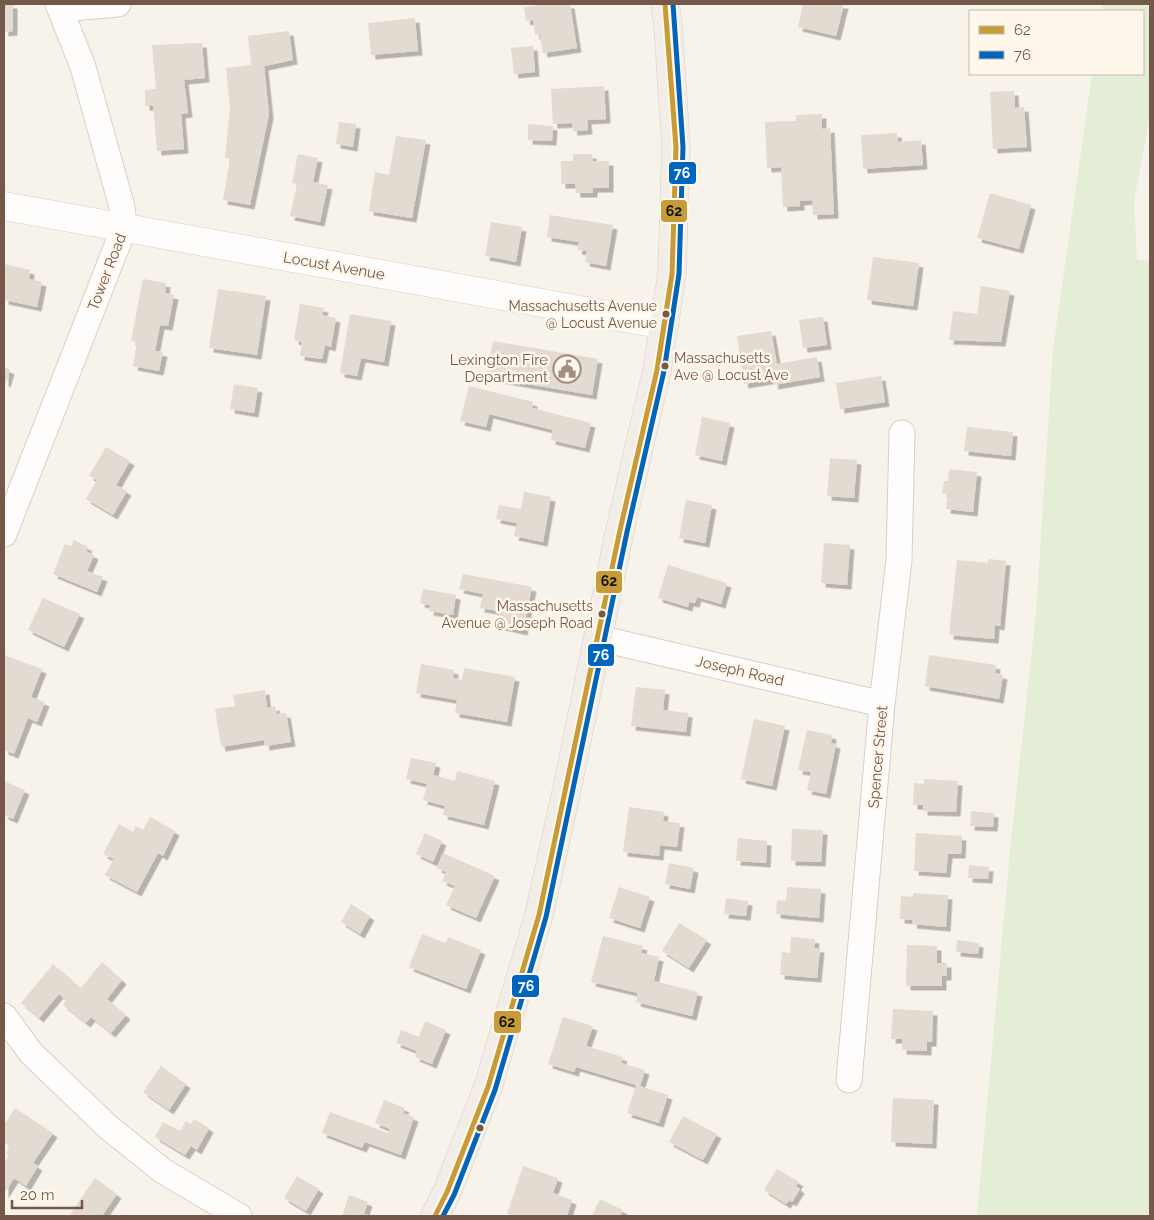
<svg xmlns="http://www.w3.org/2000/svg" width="1154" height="1220" font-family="Raleway,sans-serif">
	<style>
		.green { fill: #e4edd5 }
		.building { fill: #e3dad2; filter: url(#shadow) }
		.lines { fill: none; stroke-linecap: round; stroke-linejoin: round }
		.street-casing { stroke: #d6cfc9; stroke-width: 27 }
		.secondary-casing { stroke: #d6cec6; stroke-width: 29 }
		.primary-casing { stroke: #d8cfca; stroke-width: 29 }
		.street { stroke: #fefdfc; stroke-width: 25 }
		.secondary { stroke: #fefdfc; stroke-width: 28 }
		.primary { stroke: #f2ede6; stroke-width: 28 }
		.bus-1-casing { stroke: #fff7eb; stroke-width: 9 }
		.bus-2-casing { stroke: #fff7eb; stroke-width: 9 }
		.bus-1 { stroke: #c79b38; stroke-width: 5 }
		.bus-2 { stroke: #0065bd; stroke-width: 5 }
		.bus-dot { fill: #74594b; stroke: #fff7eb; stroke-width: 2 }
		.labels { text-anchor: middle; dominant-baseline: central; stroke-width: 5; stroke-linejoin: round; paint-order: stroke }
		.bus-label { font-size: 14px; fill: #74594b; stroke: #fff7eb; text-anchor: end }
		.street-label { font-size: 15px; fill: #74594b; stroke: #fff7eb }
		.poi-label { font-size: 15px; fill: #74594b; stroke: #fff7eb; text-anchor: end }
		.line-badge { stroke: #fff7eb; stroke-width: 2 }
		.badge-label { font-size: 14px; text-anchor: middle; font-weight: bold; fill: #fff }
		.pale-badge-label { font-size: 14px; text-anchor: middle; font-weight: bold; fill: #111 }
	</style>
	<defs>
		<filter id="shadow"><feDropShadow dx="4.5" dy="4.5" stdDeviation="0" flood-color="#0004"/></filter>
	</defs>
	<rect width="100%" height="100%" fill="#f7f2ea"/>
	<!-- green -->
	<path class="green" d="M1103,4H1150V117L1134,201L1137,260L1150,261V1216H977L1010,851L1036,613L1053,350L1092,74H1143V11H1102Z"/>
	<!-- building -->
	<path class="building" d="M4,4H13V31L4,32Z
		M547,4H570L577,48L543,53L540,34L535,35L533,20L526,21L524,7Z
		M803,4H844L836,36L798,27Z
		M415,18L418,51L371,55L368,23Z
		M289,31L293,60L264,66L269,114L250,205L223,200L230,159L225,158L230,109L226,68L251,65L248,36Z
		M202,43L205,78L184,80L188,113L181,114L184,149L157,151L153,106H145V90L156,89L152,45Z
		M533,46L535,72L514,74L511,48Z
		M604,86L606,119L587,120L588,130L573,131L572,123L553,124L551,89Z
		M1014,91L1015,108L1024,107L1027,147L993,149L990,92Z
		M822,114V129L830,128L834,214L813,215L812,200L800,201V206L783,207L781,167L767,168L765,122L796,121V115Z
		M339,122L356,124L353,147L336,144Z
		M528,124L553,126L552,141L528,140Z
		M897,133L898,142L921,140L923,165L863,169L861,135Z
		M396,136L426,140L412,218L369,211L375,172L389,175Z
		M298,154L318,158L313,182L328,185L320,222L290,216L297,184L292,183Z
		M573,154H592L593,161H609V188H593V193H576L575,184H561V161H573Z
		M990,193L1031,205L1019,249L977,238Z
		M550,215L613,225L606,266L585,262L587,251L577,250L579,242L547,237Z
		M491,222L522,227L516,262L485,256Z
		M873,257L919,263L913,306L867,300Z
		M4,264L30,270L29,279L42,282L37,307L4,300Z
		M143,279L166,283L165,293L174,295L168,326L160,325L155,351L163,352L159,371L133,366L137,342L131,341Z
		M981,286L1010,291L1001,342L949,340L953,311L977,314Z
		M218,289L266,296L257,355L209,348Z
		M300,304L324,308L322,315L336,318L331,347L325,345L322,359L300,356L302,342L294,340Z
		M350,314L391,321L384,362L361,358L357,376L340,373Z
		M823,317L827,345L803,348L799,320Z
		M771,331L777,364L817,357L820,377L774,385L773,379L744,384L737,336Z
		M493,341L598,359L592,395L486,377Z
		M4,367L10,370L6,383L4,382Z
		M881,376L885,402L840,409L836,383Z
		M234,384L258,388L254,413L230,409Z
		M469,386L533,402L532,408L591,423L585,448L551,440L553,430L489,414L486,427L460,421Z
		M702,417L730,423L722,461L695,455Z
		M967,427L1013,432L1011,456L964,451Z
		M106,447L130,461L116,485L127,491L113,515L86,499L97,480L89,476Z
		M830,458L857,460L854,498L827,496Z
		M949,469L977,472L973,512L946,509L948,494L942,493L944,481H948Z
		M524,492L551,497L543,542L514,536L517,523L496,519L499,505L521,509Z
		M686,500L712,505L705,543L679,538Z
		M74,540L88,547L86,551L94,555L87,571L103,577L97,592L53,574L65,544L71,546Z
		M824,543L850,545L847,585L821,583Z
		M989,559L1006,561L1000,626L995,625L994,639L949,635L957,560L988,563Z
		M668,565L727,583L721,604L697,597L695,603L689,602L688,607L658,598Z
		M463,574L532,587L523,631L496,625L499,611L480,608L483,594L459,589Z
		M423,589L456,595L453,615L429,611L430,605L420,603Z
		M43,598L80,614L64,647L28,630Z
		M4,655L42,669L31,697L45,702L37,722L28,718L14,754L4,750V694L6,687L4,686Z
		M929,655L996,665L995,673L1003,675L999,699L925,686Z
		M421,664L454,670L453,678L462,680L464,668L515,677L507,722L455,713L457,700L416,693Z
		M636,687L665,690L663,710L688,713L686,732L631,726Z
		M265,690L267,708L275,706L277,714L286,713L291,742L265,746L264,740L221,747L215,709L235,706L233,695Z
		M754,719L785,726L772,786L741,779Z
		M807,730L832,735L831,743L836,744L826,794L807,790L811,772L798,770Z
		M411,758L436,763L433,775L455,781L457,771L495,781L484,825L443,815L445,806L423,800L427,784L406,779Z
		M924,779L958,781L956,812L923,811V805H913L914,783L924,784Z
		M4,781L25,790L13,819L4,815Z
		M629,807L664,812L663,821L680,823L677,847L660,845L659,856L623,852Z
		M971,811L994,813L993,827L970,826Z
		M150,817L175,831L163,856L158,853L137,892L105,875L114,859L103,854L119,824L133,832L136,826L143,830Z
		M792,829L823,830L821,862L791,861Z
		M425,833L442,841L433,862L416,854Z
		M916,833L962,836L961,854H948L946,873L914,871Z
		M738,838L767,841L766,863L736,861Z
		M443,853L495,876L476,918L446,905L455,886L442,881L446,872L437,868Z
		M669,863L694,868L690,889L665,884Z
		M969,865L989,867L988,879L968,878Z
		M619,887L650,897L640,928L609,918Z
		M787,887L821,889L819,918L776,914L777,900L786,901Z
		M913,893L948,895L946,927L912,924L913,920L900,919L901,896L913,897Z
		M726,898L748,901L746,916L724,914Z
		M351,904L370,916L360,934L341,922Z
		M679,923L707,940L689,968L662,951Z
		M422,934L446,943L448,937L481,950L466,989L409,967Z
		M603,936L643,946L641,953L659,957L654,981L698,992L692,1016L636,1002L638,993L591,982Z
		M791,937L815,939L814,948H820L817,978L780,975L782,952L790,953Z
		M957,940L979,943L978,954L956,952Z
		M907,945L937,946V963H947V976H942V986H906Z
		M102,962L122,980L107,999L126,1015L111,1033L91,1017L86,1023L63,1005L66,1000L59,994L39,1018L21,1003L53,964L81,988Z
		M893,1009L933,1011L932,1042H927V1051L902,1050V1039H891Z
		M563,1017L593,1026L586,1046L623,1057L621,1063L645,1070L640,1086L668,1095L659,1123L627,1113L636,1085L576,1067L574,1072L548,1064Z
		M425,1021L446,1030L432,1064L415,1057L417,1051L396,1043L401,1030L419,1037Z
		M161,1066L186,1084L169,1110L143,1092Z
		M893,1098L934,1100L932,1144L891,1142Z
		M384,1100L405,1108L403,1113L414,1117L401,1155L365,1142L362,1148L322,1133L330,1112L388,1133L390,1129L375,1123Z
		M15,1108L53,1133L33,1163L38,1166L26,1186L14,1178L4,1194V1163L9,1155L6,1153L10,1146L4,1142V1125Z
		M683,1116L717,1134L703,1160L669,1142Z
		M194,1119L209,1128L197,1150L191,1146L185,1155L155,1137L163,1122L180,1131L186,1121L191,1124Z
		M523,1166L558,1178L553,1193L572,1200L567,1216H515L507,1214Z
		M777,1169L799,1182L796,1186L800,1189L792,1202L789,1200L786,1204L764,1190Z
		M297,1176L319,1189L306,1211L284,1198Z
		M95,1178L117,1194L102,1216H69Z
		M349,1195L368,1202L364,1214L371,1216H342Z
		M600,1199L623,1210L620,1216H592Z"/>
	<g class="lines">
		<!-- street casing -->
		<g class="street-casing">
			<path id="street" d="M60,9L118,4
				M4,534L124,228L122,207L83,67L58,4
				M598,638L882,704
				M4,1016L31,1053L108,1127L163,1171L239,1216
				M849,1080L882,704L899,560L902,433"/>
		</g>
		<!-- secondary casing -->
		<g class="secondary-casing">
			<path id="secondary" d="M4,206L664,325"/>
		</g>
		<!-- primary casing -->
		<g class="primary-casing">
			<path id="primary" d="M435,1216L447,1192L488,1087L539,915L568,784L620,530L657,370L672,274L676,147L668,25L665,4"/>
		</g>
		<!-- street -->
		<use href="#street" class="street"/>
		<!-- secondary -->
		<use href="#secondary" class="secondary"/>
		<!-- primary -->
		<use href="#primary" class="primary"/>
		<!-- bus-1 casing -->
		<g class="bus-1-casing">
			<path id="bus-1" d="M435,1216L447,1192L488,1087L539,915L620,530L657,370L672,274L676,147L665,4"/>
		</g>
		<!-- bus-2 casing -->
		<g class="bus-2-casing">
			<path id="bus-2" d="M443,1216L454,1195L495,1090L546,917L627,532L664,371L679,274L683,147L673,4"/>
		</g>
		<!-- bus-1 -->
		<use href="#bus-1" class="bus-1"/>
		<!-- bus-2 -->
		<use href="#bus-2" class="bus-2"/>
	</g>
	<!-- icons -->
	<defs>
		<g id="civic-ring" transform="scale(1.4375)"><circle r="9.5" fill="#fff7eb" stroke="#a28f83" stroke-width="1.5"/><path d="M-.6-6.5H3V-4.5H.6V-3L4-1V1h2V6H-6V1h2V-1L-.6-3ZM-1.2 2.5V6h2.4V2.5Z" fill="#a28f83"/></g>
	</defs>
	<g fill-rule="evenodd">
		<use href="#civic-ring" x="567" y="369"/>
	</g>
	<!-- markers -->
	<g class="bus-dot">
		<circle cx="666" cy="314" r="4.5"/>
		<circle cx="665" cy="366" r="4.5"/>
		<circle cx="602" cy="614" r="4.5"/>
		<circle cx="480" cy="1128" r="4.5"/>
	</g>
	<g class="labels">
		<!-- bus labels -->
		<g class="bus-label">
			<text x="657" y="306">Massachusetts Avenue<tspan x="657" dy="17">@ Locust Avenue</tspan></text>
			<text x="674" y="358" text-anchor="start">Massachusetts<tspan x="674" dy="17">Ave @ Locust Ave</tspan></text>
			<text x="593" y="606">Massachusetts<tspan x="593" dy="17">Avenue @ Joseph Road</tspan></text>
		</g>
		<!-- street labels -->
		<g class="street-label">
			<text transform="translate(334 266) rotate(10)">Locust Avenue</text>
			<text transform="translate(107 272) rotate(-69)">Tower Road</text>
			<text transform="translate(740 671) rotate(13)">Joseph Road</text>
			<text transform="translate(878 757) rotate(-85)">Spencer Street</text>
		</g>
		<!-- poi labels -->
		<g class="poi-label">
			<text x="548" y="360">Lexington Fire<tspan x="548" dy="17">Department</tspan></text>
		</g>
	</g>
	<g class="line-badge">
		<rect x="668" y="161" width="29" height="24" rx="5" fill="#0065bd"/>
		<rect x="660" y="199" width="28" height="24" rx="5" fill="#c79b38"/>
		<rect x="595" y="570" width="28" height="24" rx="5" fill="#c79b38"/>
		<rect x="587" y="643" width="28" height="24" rx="5" fill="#0065bd"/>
		<rect x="511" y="974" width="29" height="24" rx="5" fill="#0065bd"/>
		<rect x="493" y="1010" width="29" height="24" rx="5" fill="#c79b38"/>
	</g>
	<g class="badge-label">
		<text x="682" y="178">76</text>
		<text x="601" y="660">76</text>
		<text x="526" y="991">76</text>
	</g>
	<g class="pale-badge-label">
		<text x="674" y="216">62</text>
		<text x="609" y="586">62</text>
		<text x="507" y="1027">62</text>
	</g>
	<!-- border -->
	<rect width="1154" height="1220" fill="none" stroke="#74594b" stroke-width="10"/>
	<!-- legend -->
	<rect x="969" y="10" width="175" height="65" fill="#fff7eb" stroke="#c7b8ab"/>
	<rect x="979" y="26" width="25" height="8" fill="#c79b38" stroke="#c7b8ab"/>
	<text x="1014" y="35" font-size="15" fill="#74594b">62</text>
	<rect x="979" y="51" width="25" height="8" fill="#0065bd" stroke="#c7b8ab"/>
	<text x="1014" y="60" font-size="15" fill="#74594b">76</text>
	<!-- scale -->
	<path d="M12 1200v8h70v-8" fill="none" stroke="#74594b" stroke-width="2.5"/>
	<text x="20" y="1200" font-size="15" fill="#74594b" stroke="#fff7eb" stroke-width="4" paint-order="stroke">20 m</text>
</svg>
